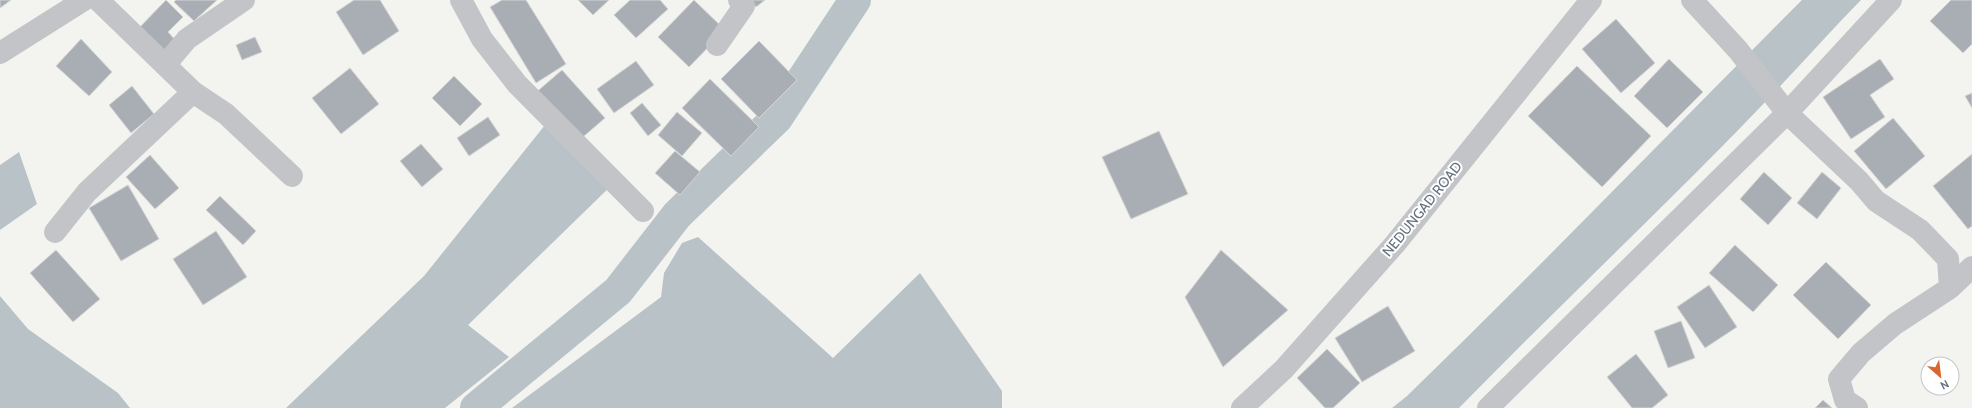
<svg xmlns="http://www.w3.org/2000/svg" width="1972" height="408" font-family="Cabin,sans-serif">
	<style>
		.water { fill: #b9c2c7 }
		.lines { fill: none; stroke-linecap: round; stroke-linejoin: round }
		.canal { stroke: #b9c2c7; stroke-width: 32 }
		.building { fill: #a8aeb4; stroke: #d5d5d3 }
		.minor { stroke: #c2c4c8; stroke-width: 22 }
		.tertiary { stroke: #c2c4c8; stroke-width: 22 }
		.labels { text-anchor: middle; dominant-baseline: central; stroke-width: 4; stroke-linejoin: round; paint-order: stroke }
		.street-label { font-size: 14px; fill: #65717f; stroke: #fff }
	</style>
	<rect width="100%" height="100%" fill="#f3f4f0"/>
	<!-- water -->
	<path class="water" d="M1802,0H1861C1834,27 1810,55 1784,82C1679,194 1566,298 1459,408H1392L1407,396C1541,266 1670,132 1802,0Z
		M549,120L616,181L468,325L509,357L445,408H286L424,276Z
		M19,152L37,204L0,230V165Z
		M698,237L833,358L920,273L1002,391V408H512L661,297L664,273L682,243Z
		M0,296L28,329L118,393L130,408H0Z"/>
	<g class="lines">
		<!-- canal -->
		<path class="canal" d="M476,408L618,291L677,215L777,118L855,0"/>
	</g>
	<!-- building -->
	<path class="building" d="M0,0H11L0,8Z
		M166,0L183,17L168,32L176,41L162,55L137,30Z
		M176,0H217L194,21L174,2Z
		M354,0H380L399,31L363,55L336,12Z
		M502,0H526L566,64L536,83L490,7Z
		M578,0H609L593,15Z
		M630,0H660L668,9L636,38L614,15Z
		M694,0L725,30L689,67L658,37Z
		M751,0H765L756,7Z
		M1951,0H1972V44L1963,53L1930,21Z
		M1616,19L1655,63L1621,93L1582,49Z
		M255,37L262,52L242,60L236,45Z
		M81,39L112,72L89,96L56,66Z
		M759,41L797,80L759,118L721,79Z
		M1669,59L1703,92L1667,128L1634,96Z
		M1880,59L1894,79L1870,95L1885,117L1851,139L1823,97Z
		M636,61L654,85L614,113L597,89Z
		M1577,66L1651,136L1602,187L1528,116Z
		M350,68L379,104L341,134L312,98Z
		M562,70L605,118L576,143L533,95Z
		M454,76L482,104L460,126L432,98Z
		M710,79L759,127L731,156L682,108Z
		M132,86L154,114L131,133L109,105Z
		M1972,93V108L1965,96Z
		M642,103L661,125L648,136L630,113Z
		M677,112L702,133L682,156L658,135Z
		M488,117L500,135L469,156L457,138Z
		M1893,118L1925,156L1886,189L1854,151Z
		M1159,131L1188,194L1131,219L1102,157Z
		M421,144L443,169L422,187L400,161Z
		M675,151L700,172L680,195L655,173Z
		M1972,154V226L1968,229L1933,186Z
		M150,155L179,188L155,209L126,177Z
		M1764,172L1792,198L1768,225L1740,199Z
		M1822,172L1841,188L1817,219L1797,203Z
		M128,185L159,239L121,261L89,208Z
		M220,196L256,231L243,245L206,210Z
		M216,231L247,277L203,305L173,259Z
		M1735,245L1778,285L1753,312L1709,273Z
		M56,250L100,299L73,322L30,273Z
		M1221,250L1288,310L1223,367L1185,297Z
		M1826,262L1871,305L1838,339L1793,295Z
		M1709,285L1737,327L1705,348L1677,307Z
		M1388,306L1415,351L1362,382L1335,338Z
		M1681,321L1695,358L1668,368L1654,331Z
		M1327,349L1360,383L1333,408H1325L1297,378Z
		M1636,354L1668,395L1652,408H1632L1607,377Z
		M1823,400L1832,408H1815Z"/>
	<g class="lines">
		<!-- minor -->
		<path class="minor" d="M98,0L193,92L226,114L292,176
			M461,0L482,39L517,84L643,211
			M1692,0L1738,50L1787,113L1859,181L1876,201L1920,230L1948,259L1950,288L1895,324L1861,353L1839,379L1845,400L1857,408
			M717,45L744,6L739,0
			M0,53L84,0
			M166,64L187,39L244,0
			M55,232L87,192L193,92
			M1950,288L1972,267
			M1488,408L1787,113L1891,0"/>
		<!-- tertiary -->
		<path class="tertiary" d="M1242,408L1284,369L1395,244L1591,0"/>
	</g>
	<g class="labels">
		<!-- street labels -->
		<g class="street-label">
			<text transform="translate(1422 209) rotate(-51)">NEDUNGAD ROAD</text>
		</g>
	</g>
	<!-- north arrow -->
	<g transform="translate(1940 376) rotate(152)"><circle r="19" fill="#ffffff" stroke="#c1c6cc"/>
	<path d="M0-3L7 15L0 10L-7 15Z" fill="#d5672f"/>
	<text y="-6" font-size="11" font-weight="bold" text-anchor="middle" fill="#65717f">N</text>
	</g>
</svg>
